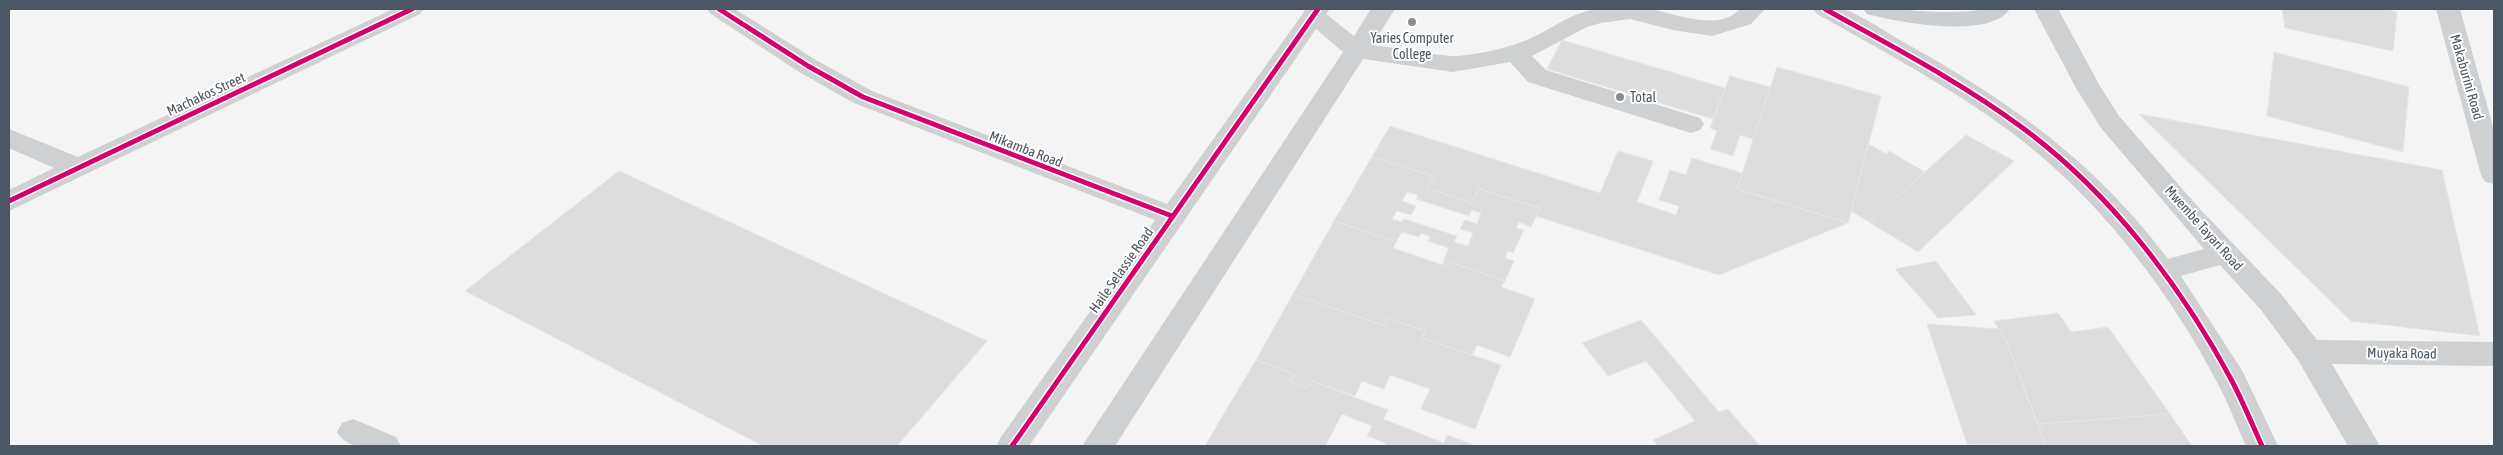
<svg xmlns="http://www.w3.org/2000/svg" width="2503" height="455" font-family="'Asap Condensed',sans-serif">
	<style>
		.building { fill: #ddddde; stroke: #e5e6e7; fill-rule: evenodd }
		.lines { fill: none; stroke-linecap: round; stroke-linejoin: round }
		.minor { fill: #ced0d2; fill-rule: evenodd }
		.major { fill: #caced1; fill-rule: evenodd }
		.cycleway-casing { stroke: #fff; stroke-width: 8 }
		.cycleway { stroke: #d6006c; stroke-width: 5 }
		.poi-dot { fill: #868d94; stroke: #fff; stroke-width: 2 }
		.labels { text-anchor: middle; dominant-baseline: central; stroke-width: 4; stroke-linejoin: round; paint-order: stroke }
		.poi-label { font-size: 14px; fill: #4a5661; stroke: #fff }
		.street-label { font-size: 14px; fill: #4a5661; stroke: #fff }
	</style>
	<rect width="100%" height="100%" fill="#f4f4f4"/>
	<!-- building -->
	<path class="building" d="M2282,9H2382L2397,12L2393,51L2285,28Z
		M1562,40L1725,88L1713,119L1547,69Z
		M2274,52L2409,87L2403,152L2267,116Z
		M1777,67L1881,96L1848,223L1737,189Z
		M1730,76L1770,87L1753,139L1740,135L1733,156L1710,149L1717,131L1710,128Z
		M2139,114L2442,170L2480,336L2351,321Z
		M1390,126L1600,193L1618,151L1653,161L1637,202L1676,215L1679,206L1659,200L1670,170L1686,175L1692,158L1742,173L1737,189L1848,223L1719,275L1536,216L1540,208L1479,189L1471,203L1427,188L1434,176L1372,157Z
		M1966,135L2014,161L1918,252L1869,222Z
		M1868,144L1886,154L1889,151L1925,172L1869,222L1851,211Z
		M1372,157L1434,176L1427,188L1471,203L1479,189L1540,208L1531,227L1519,222L1516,228L1524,230L1513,253L1508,251L1505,258L1514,261L1505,281L1444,260L1449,248L1428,241L1430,237L1421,233L1419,237L1402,232L1396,242L1334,221ZM1407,192L1418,195L1416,199L1469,216L1472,210L1481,213L1477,224L1465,220L1460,229L1473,233L1468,246L1454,242L1457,236L1404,219L1402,222L1392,219L1397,211L1411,215L1416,206L1402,201Z
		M619,171L987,341L897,446H763L465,291Z
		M1334,221L1396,242L1393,248L1443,265L1444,260L1505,281L1501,287L1535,299L1510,357L1477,345L1472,355L1422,338L1425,331L1388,318L1385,326L1293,294Z
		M1936,261L1976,315L1938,318L1895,269Z
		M1293,294L1385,326L1388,318L1425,331L1422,338L1501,365L1475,429L1421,409L1430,389L1390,375L1384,389L1362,381L1355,396L1312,381L1308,388L1290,381L1294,374L1256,360Z
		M2058,313L2071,332L2108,327L2170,414L2038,424L2006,341L1994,321Z
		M1641,320L1719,412L1728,409L1760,446H1658L1653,440L1695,421L1646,361L1608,376L1582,343Z
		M1927,324L1999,329L2006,341L2046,446L1967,444Z
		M1256,360L1294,374L1290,381L1308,388L1312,381L1388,410L1383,419L1444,443L1447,435L1472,444L1471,446H1385L1386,443L1367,436L1372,426L1342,414L1325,446H1205Z
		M2170,414L2192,446H2046L2038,424Z"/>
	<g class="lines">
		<!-- minor -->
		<path class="minor" d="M393,9H424L420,14L9,211V190L54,168L9,148V129L78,157Z
			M707,9H735L816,60L872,91L1167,204L1306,9H1330L1326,14L1354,36L1371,9H1395L1372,45C1398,48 1425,54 1451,56C1470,57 1512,47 1529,39C1552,29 1573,11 1599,9C1613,8 1630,8 1645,9C1674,11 1715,34 1740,9H1765L1751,24L1712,36L1673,30L1630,19L1601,23L1587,27L1532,56L1546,70L1700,118L1704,124L1700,130L1691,133L1528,82L1510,62L1453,72L1363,59L1115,446H1082L1343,52L1316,29L1029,446H996L1001,437L1155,220L854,103L799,72L711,14Z
			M1813,9C1822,8 1835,7 1843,9C1864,16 1887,33 1907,44C2011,102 2095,162 2168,259L2204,249L2101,128L2076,88L2034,9H2058L2100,86L2119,116L2199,208L2281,294L2317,340L2494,342V366L2332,364L2380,446H2348L2298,360L2261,310L2220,265L2181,276L2243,372L2278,446H2246C2237,427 2230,407 2220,388C2170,291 2098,197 2011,132C1950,87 1883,51 1817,14Z
			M2436,9H2460L2494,130V184L2485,182L2481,175Z
			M353,419L396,437L401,446C380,446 348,453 337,432L342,423Z"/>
		<!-- major -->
		<path class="major" d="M1863,9C1893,7 1922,13 1952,12C1972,12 1990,8 2010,9C1989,40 1897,22 1867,14Z"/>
		<!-- cycleway casing -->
		<g class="cycleway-casing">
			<path id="cycleway" d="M719,9L808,66L863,97L1172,216
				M1825,9C1891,46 1959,81 2020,126C2109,191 2180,284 2232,381C2243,402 2252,424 2262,446
				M9,201L412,9
				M1012,446L1318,9"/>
		</g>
		<!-- cycleway -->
		<use href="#cycleway" class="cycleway"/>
	</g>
	<!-- markers -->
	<g class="poi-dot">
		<circle cx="1412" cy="22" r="5"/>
		<circle cx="1620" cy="97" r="5"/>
	</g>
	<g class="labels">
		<!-- poi labels -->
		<g class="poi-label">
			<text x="1412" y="38">Yaries Computer<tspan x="1412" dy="16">College</tspan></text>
			<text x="1630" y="97" text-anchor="start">Total</text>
		</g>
		<!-- street labels -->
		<g class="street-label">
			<text transform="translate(2467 77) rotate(74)">Makaburini Road</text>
			<text transform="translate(206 94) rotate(-25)">Machakos Street</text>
			<text transform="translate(1026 149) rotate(21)">Mikamba Road</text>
			<text transform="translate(2204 228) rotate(48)">Mwembe Tayari Road</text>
			<text transform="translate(1121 270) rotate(-55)">Haile Selassie Road</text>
			<text transform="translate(2402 353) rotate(1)">Muyaka Road</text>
		</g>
	</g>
	<!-- border -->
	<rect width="2503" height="455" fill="none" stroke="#4a5661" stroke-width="20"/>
</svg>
